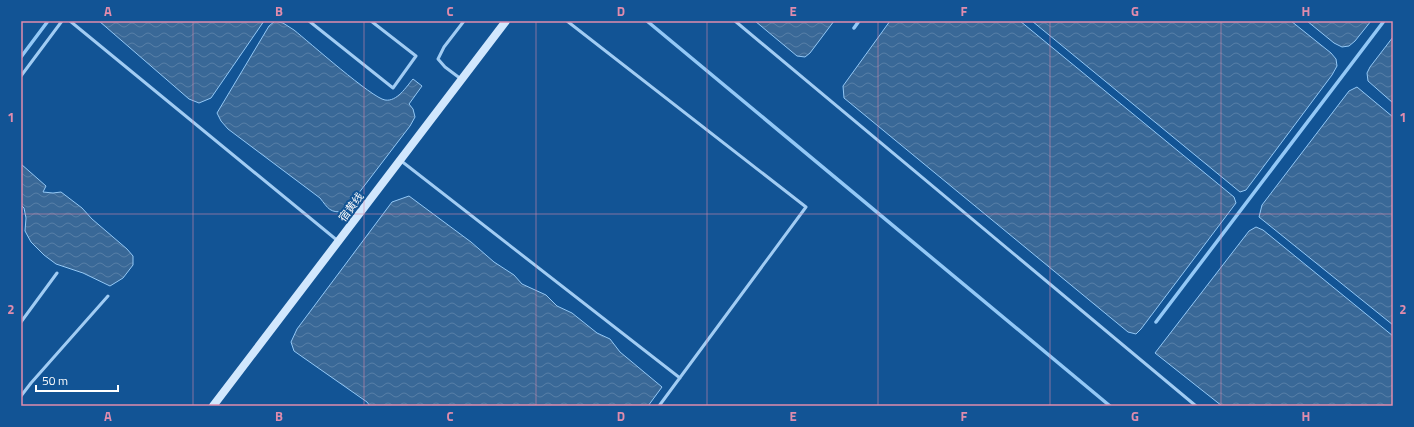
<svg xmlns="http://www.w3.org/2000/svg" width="1414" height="427" font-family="'Titillium Web','Noto Sans SC',sans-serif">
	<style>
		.water { fill: url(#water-waves); stroke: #93c8f6 }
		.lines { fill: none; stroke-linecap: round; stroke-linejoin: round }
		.stream { stroke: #93c8f6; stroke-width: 3.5 }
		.lane { stroke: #a1ccf3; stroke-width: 3 }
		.secondary { stroke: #d1e7fd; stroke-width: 8 }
		.grid { fill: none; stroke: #e08cad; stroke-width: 1; stroke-opacity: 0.55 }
		.labels { text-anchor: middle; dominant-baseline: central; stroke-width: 4; stroke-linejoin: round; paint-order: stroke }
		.street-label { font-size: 11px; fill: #fff; stroke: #125495 }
		.neatline { fill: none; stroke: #e08cad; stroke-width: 1.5 }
		.grid-label { font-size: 13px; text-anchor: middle; font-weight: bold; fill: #e08cad }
	</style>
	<defs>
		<pattern id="water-waves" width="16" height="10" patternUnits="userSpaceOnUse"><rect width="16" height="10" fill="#396897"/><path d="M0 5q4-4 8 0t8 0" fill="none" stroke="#577fa7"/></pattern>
	</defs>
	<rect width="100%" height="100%" fill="#125495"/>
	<!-- water -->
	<path class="water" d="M99,21H264L211,98L199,103L189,99Z
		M275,21L283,23L294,30C309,42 372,98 385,100C397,102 406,87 413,79L422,86L409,104L413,109L415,117L410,126L345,211C330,214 328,208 320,198L228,129L221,121L217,113L269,26Z
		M755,21H834L810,53L805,57L797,56Z
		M890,21H1020L1234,197L1236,203L1141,329L1136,334L1128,332L844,98L843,86Z
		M1032,21H1291L1331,53L1336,59L1337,66L1332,75L1246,190L1240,192Z
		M1307,21H1371L1355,41L1349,46L1342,47L1334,43Z
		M1393,37V103L1368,81L1367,73L1370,67Z
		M1357,87L1393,117V325L1259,217L1262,205L1349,91Z
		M21,164L46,186L43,192L53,193L61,192L82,208L92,219L127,249L133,256V265L123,278L110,286L83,273L56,264L44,255L31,242L25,231L26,218L24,208L21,205Z
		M409,196L471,242L494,262L514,275L522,284L546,295L557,306L572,313L597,333L610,339L620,352L662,387L648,406H370L367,402L294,351L291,342L297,329L392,202Z
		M1256,227L1263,230L1393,336V403L1391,406H1222L1155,353L1249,231Z"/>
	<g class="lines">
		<!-- stream -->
		<path class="stream" d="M647,21L1110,406
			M854,28L859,21
			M21,57L48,21
			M1156,322L1384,21"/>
		<!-- lane -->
		<path class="lane" d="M70,21L338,241
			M309,21L393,88L416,56L371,21
			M567,21L806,207L659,406
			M735,21L1196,406
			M21,76L62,21
			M461,79L445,67L438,59L444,47L464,21
			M400,160L680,378
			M21,322L57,273
			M21,396L31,383L108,296"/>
		<!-- secondary -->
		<path class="secondary" d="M213,406L506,21"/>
	</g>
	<!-- grid -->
	<path class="grid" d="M193,21V406M364,21V406M536,21V406M707,21V406M878,21V406M1050,21V406M1221,21V406M21,214H1393"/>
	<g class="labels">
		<!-- street labels -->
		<g class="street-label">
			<text transform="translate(351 207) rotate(-53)">宿黄线</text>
		</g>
	</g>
	<!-- border -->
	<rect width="1414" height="427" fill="none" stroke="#125495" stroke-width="44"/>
	<!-- scale -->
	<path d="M36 385v6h82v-6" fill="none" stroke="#ffffff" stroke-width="2"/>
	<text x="42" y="385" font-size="12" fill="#ffffff" stroke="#125495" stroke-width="3" paint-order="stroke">50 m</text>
	<rect x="22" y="22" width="1370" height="383" class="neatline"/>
	<g class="grid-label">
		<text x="108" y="16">A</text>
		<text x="279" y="16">B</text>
		<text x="450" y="16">C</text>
		<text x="621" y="16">D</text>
		<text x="793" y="16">E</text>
		<text x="964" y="16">F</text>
		<text x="1135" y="16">G</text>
		<text x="1306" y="16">H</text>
		<text x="11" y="122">1</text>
		<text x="1403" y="122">1</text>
		<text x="11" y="314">2</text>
		<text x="1403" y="314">2</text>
		<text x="108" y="421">A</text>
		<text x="279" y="421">B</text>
		<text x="450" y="421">C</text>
		<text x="621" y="421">D</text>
		<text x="793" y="421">E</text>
		<text x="964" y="421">F</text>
		<text x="1135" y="421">G</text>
		<text x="1306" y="421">H</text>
	</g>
</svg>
